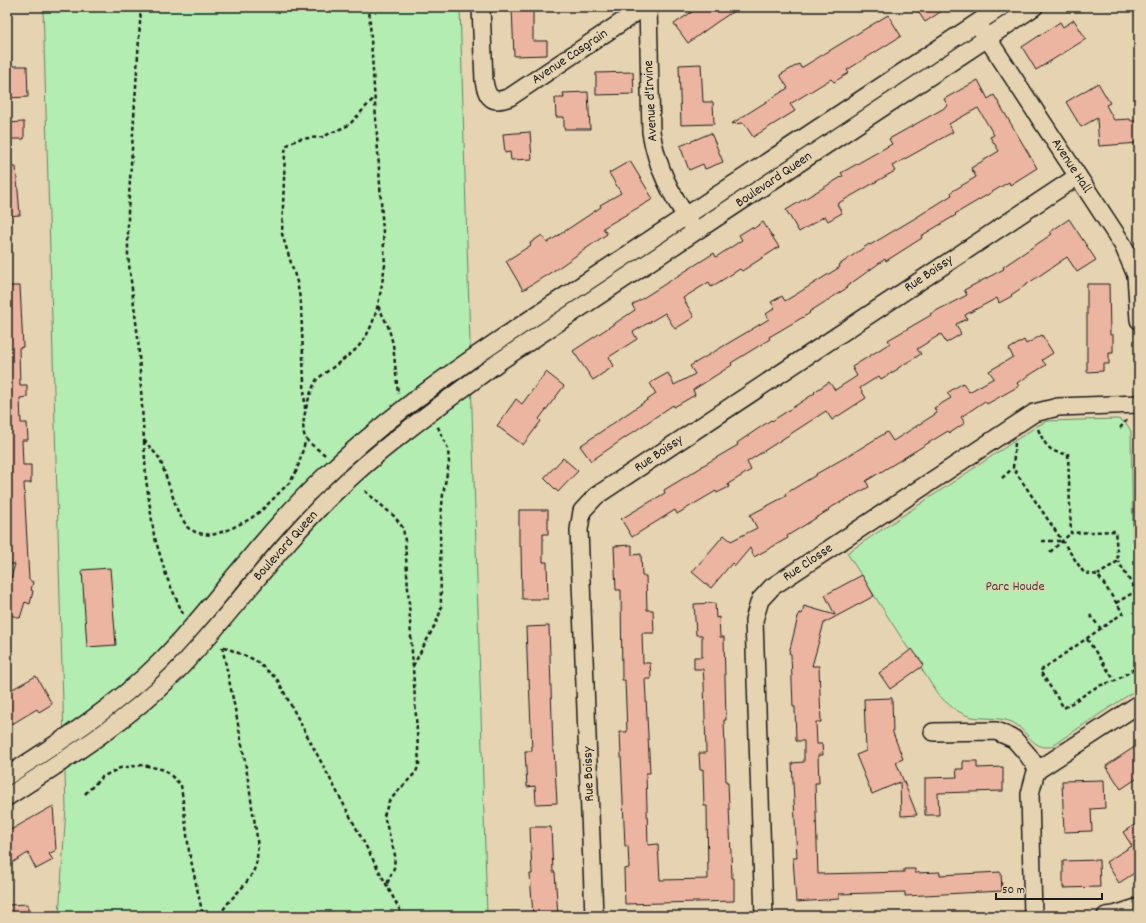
<svg xmlns="http://www.w3.org/2000/svg" width="1146" height="923" font-family="Dekko,sans-serif">
	<style>
		.green { fill: #b3edb2; stroke: #688467 }
		.building { fill: #ecb5a1; stroke: #1c1c1c }
		.lines { fill: none; stroke-linecap: round; stroke-linejoin: round }
		.street-casing { stroke: #1c1c1c; stroke-width: 20 }
		.path { stroke: #1c1c1c; stroke-width: 2.5; stroke-dasharray: 4 3; stroke-linecap: butt }
		.street { stroke: #e6d3b1; stroke-width: 17 }
		.labels { text-anchor: middle; dominant-baseline: central; stroke-width: 3; stroke-linejoin: round; paint-order: stroke }
		.street-label { font-size: 14px; fill: #1c1c1c; stroke: #e6d3b1 }
		.park-label { font-size: 14px; fill: #3a463a; stroke: #e6d3b1 }
	</style>
	<rect width="100%" height="100%" fill="#e6d3b1"/>
	<filter id="ink" filterUnits="userSpaceOnUse"><feTurbulence type="fractalNoise" baseFrequency=".025" numOctaves="2"/><feDisplacementMap in="SourceGraphic" scale="8" xChannelSelector="R" yChannelSelector="G"/><feConvolveMatrix kernelMatrix="1 2 1 2 8 2 1 2 1" color-interpolation-filters="sRGB"/></filter>
	<g filter="url(#ink)">
		<!-- green -->
		<path class="green" d="M43,7H460L487,916H59L66,808Z
			M1117,419C1125,421 1128,425 1131,432L1133,540L1139,558V688L1050,747C1047,747 1043,747 1040,746C1030,742 1024,728 1012,722C999,717 985,719 972,717C957,713 947,704 937,693L847,553L1037,426L1047,421Z"/>
		<!-- building -->
		<path class="building" d="M512,7H533V41H547V55L514,56Z
			M699,7H740L717,22L688,43L674,24Z
			M915,7H948L925,22Z
			M888,15L901,36L847,70L849,73L834,82L831,79L790,104L795,111L753,137L744,123L731,124L788,88L780,75L799,64L801,68Z
			M1074,20L1086,39L1036,70L1022,47L1060,22L1063,27Z
			M701,64L703,102H713L714,124L681,125L679,65Z
			M7,66H27L28,97L7,98Z
			M633,72L634,94L596,95V73Z
			M978,80L988,99L994,95L1037,168L1010,185L1009,182L955,214L956,215L921,236L922,238L886,261L885,259L846,287L847,288L809,312L810,313L769,337L770,339L731,363L732,365L693,390L695,395L674,407L673,405L591,461L580,446L656,394L650,383L668,373L674,385L695,374L690,366L769,319L766,314L775,308L771,302L782,296L785,301L795,295L840,267L839,265L869,244L870,245L912,220L952,195L951,192L976,177L971,168L999,151L990,137L994,135L978,108L949,124L953,132L892,166L895,171L837,204L842,213L828,221L825,216L799,232L786,210L843,176L841,173L892,144L889,139L948,106L944,99Z
			M1098,83L1110,103L1106,105L1114,120L1130,119L1131,121H1139V143L1099,146L1097,118L1081,127L1066,102Z
			M588,92L590,129H564V117H556L555,98H564L563,93Z
			M24,122V139H7V123Z
			M530,132L532,159L511,160L510,152L505,153L503,134Z
			M711,133L723,162L705,169L703,164L689,170L680,146Z
			M630,161L653,199L603,228L607,234L561,266L523,290L506,261L531,245L530,243L542,235L547,243L601,207L600,205L621,193L609,173Z
			M7,167H16L20,215L7,216Z
			M1069,219L1096,260L1077,272L1067,257L1011,295L1012,296L999,303L997,298L965,315L967,319L956,324L961,334L946,343L941,334L917,349L921,354L898,368V369L881,379L879,376L860,388L866,398L832,420L826,411L747,462L751,470L728,484L729,487L717,493L716,491L677,514L675,510L632,537L621,519L665,493L664,490L702,467V466L738,445L737,443L771,420L772,421L815,393L814,392L829,382L835,390L857,376L852,367L890,343L888,340L931,315L930,314L967,295L964,290L1004,269L1003,267L1052,234L1050,232Z
			M763,222L779,247L742,271L740,269L711,287L709,282L683,298L694,317L675,329L665,313L633,332L637,339L609,357L614,366L593,380L573,351L635,310L632,305L714,253L716,257L742,240L739,235L752,227L753,229Z
			M1087,284H1109L1110,335H1113V353H1109V364H1103V371L1087,372Z
			M7,286H20L23,347L19,348L20,385H27V397L20,398L21,423H27L28,440H22L23,465H31V483H24L29,580L33,582L31,590L33,591L30,604L25,602L20,618L7,614V591L15,564H7Z
			M1042,335L1053,353L1042,360L1046,365L1017,383L1019,386L987,404L985,401L961,417L965,423L950,433L948,431L866,481L869,487L828,509L829,510L787,536L788,538L754,557L750,548L735,566L732,563L711,588L692,572L724,535L731,541L757,528L750,515L786,496L785,494L816,475V474L848,456L887,432L893,441L937,413L934,408L951,398L947,393L963,383L969,392L994,378L989,371L1013,357L1009,349L1024,340L1026,344Z
			M546,372L564,386L539,419L541,421L523,445L497,426L516,399L522,404Z
			M563,458L578,471L558,492L544,478Z
			M519,510H548V534H543V562H547L548,599H522L521,546H519Z
			M632,545V555L641,554L642,576H646L647,610H653L654,633H642L643,663H650L651,679H645L650,773H646L648,845L658,844L660,880L708,879L707,806H704L703,769L700,770L699,753H706L704,682L703,669H694V657H702V635H696L694,604L715,603L716,618L719,617L720,637H724L726,720H724L726,782H728L732,878H734V901L625,904L624,869L629,868L628,846H625L620,732H627L625,680H622L621,590H616L614,546Z
			M110,568L116,645L87,647L82,570Z
			M862,575L874,596L824,623L812,666H819L821,722H816L817,744H822L823,755H818L819,783H815L818,874L904,872V869H915V873L940,872V875L1001,872L1002,891L905,896V892L839,894V899L796,902L793,858H797L792,763L804,762V741H796L795,707H793L791,654L789,653L799,613L802,614L804,606L835,615L825,595Z
			M549,626L553,750H554L557,803L536,804L535,786L527,787L525,751H532L529,679L528,680L526,627Z
			M912,649L924,665L890,689L879,673Z
			M36,676L52,704L39,712L37,709L7,727V692Z
			M892,698L893,733L903,759L896,762L917,815L901,816L900,782L872,794L856,755L866,751L864,699Z
			M1139,744V777L1121,789L1106,766Z
			M963,761H977V768L1003,767V791L938,793L939,815H925V778L957,777L956,769H963Z
			M1104,780L1105,808L1091,809L1092,831L1064,832L1062,781Z
			M53,806L56,850L49,854L53,860L36,869L28,853L7,866V832Z
			M1139,822V870L1119,883L1106,862L1132,846L1123,832Z
			M530,827H551L553,872H555L558,916H533L530,874H532Z
			M1099,860L1100,887L1063,888V861Z
			M28,904V916H7V905Z"/>
		<g class="lines">
			<!-- street casing -->
			<g class="street-casing">
				<path id="street" d="M481,7L484,81C487,99 493,104 510,97L644,7
					M648,7L651,132C657,168 671,195 692,225
					M982,30L1123,245L1136,275L1139,320
					M933,732L996,731L1014,739L1028,755L1038,770
					M7,776C60,742 115,707 159,663C192,630 219,594 249,559C272,531 297,503 323,478C378,425 440,380 502,338L1001,7
					M7,797C65,760 126,722 175,673C230,616 275,551 331,496C383,445 442,404 500,361L1034,7
					M594,916L579,530L582,511L596,496L1078,176
					M764,916L754,620L760,600L772,587L1034,413L1058,407L1139,404
					M1033,916L1030,794L1035,775L1038,770L1139,704
					M1106,916L1114,915L1139,907"/>
			</g>
			<!-- path -->
			<path class="path" d="M141,7L128,212V256L138,338L144,440L160,459L178,512L188,528L197,533L212,535L228,530L250,519L262,510L290,482L297,470L306,439
				M378,306L388,326L393,344L398,394
				M305,409L301,304L297,282L282,234L285,152L286,146L298,139L322,137L349,125L374,98
				M1120,428L1127,420
				M1038,429C1045,445 1049,453 1068,454L1071,533L1115,531L1118,561L1098,575
				M144,441L146,479L154,535L167,578L183,614
				M1015,443L1013,468L1084,573L1098,575L1123,613L1040,671L1064,708L1098,686L1115,681L1139,666
				M325,455C319,450 311,445 306,439C298,427 310,391 317,379C329,370 342,361 354,351C377,330 380,294 385,265L369,7
				M1002,478L1013,468
				M365,491L395,517L403,528L405,541L419,764L416,772L389,801L384,816L395,855L394,868L387,884
				M1042,541H1062
				M1050,552L1071,533
				M1136,591L1139,587
				M1116,603L1136,591L1118,561
				M1090,615L1101,629
				M1087,639L1115,681
				M413,666L436,623L441,610L440,529L443,494L449,463L448,449L437,425
				M85,794L102,777L120,768L143,765L165,770L181,785L189,851L203,916
				M220,916C228,897 250,886 256,864C260,846 255,825 252,807C245,753 233,700 222,646L255,660L277,679L403,916"/>
			<!-- street -->
			<use href="#street" class="street"/>
		</g>
	</g>
	<g class="labels">
		<!-- street labels -->
		<g class="street-label">
			<text transform="translate(570 57) rotate(-34)">Avenue Casgrain</text>
			<text transform="translate(651 101) rotate(-93)">Avenue d'Irvine</text>
			<text transform="translate(1071 166) rotate(57)">Avenue Hall</text>
			<text transform="translate(774 180) rotate(-34)">Boulevard Queen</text>
			<text transform="translate(929 274) rotate(-34)">Rue Boissy</text>
			<text transform="translate(659 454) rotate(-34)">Rue Boissy</text>
			<text transform="translate(286 546) rotate(-48)">Boulevard Queen</text>
			<text transform="translate(808 563) rotate(-34)">Rue Closse</text>
			<text transform="translate(589 774) rotate(-92)">Rue Boissy</text>
		</g>
		<!-- park labels -->
		<g class="park-label">
			<text x="1015" y="587">Parc Houde</text>
		</g>
	</g>
	<!-- margin -->
	<rect width="1146" height="923" fill="none" stroke="#e6d3b1" stroke-width="24"/>
	<rect x="12" y="12" width="1122" height="899" fill="none" stroke="#1c1c1c" stroke-width="1.5" filter="url(#ink)"/>
	<!-- scale -->
	<path d="M996 893v6h106v-6" fill="none" stroke="#1c1c1c" stroke-width="2"/>
	<text x="1002" y="893" font-size="12" fill="#1c1c1c" stroke="#e6d3b1" stroke-width="3" paint-order="stroke">50 m</text>
</svg>
